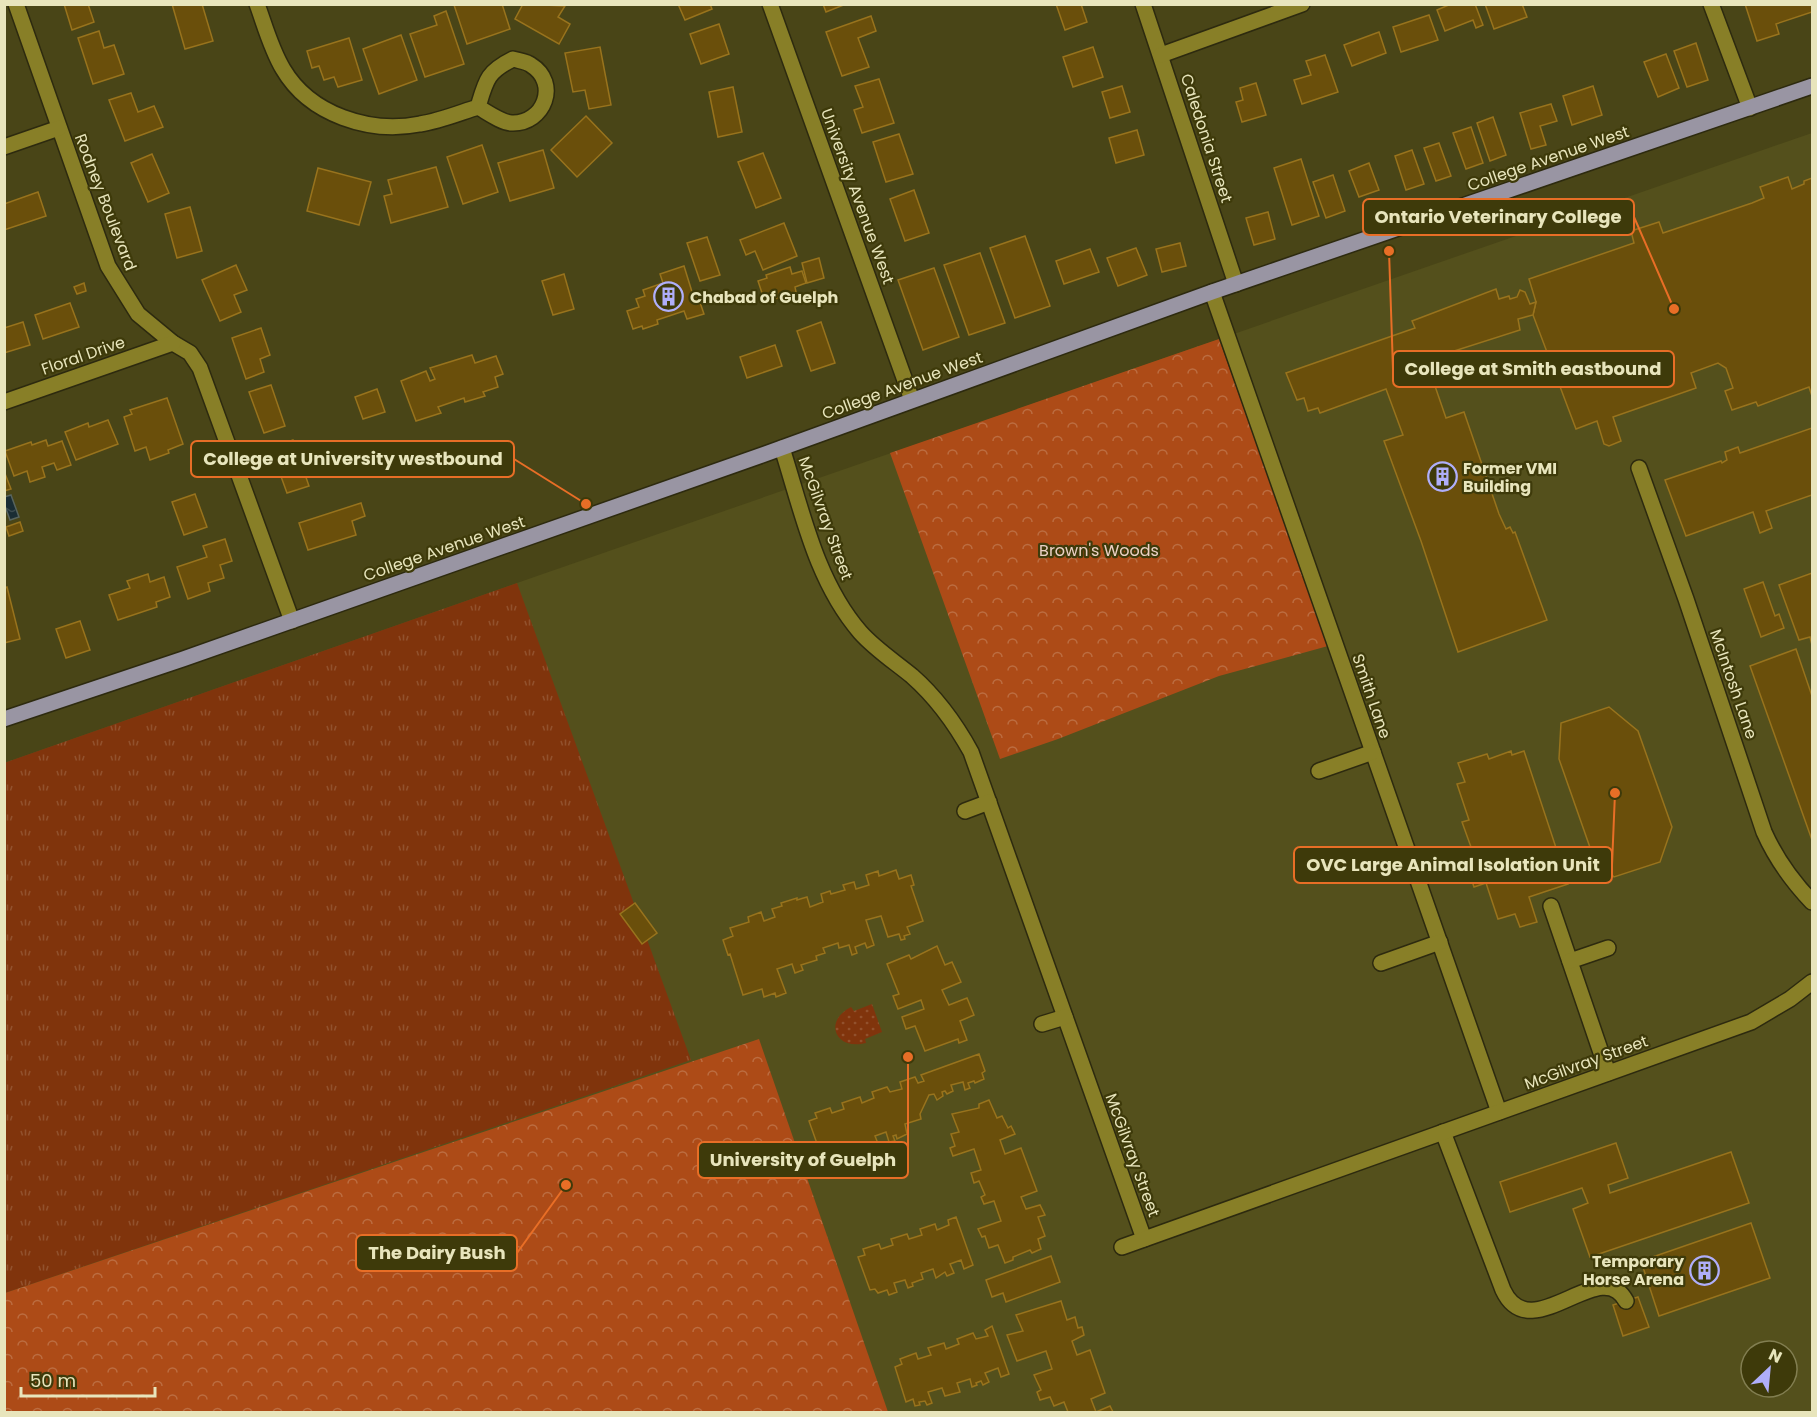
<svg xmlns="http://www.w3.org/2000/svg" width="1817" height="1417" font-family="Poppins,sans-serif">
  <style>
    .built { fill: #54501c; fill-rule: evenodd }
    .grass { fill: url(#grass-tufts) }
    .forest { fill: url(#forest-crowns) }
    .park { fill: url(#park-dots) }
    .water { fill: url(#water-ripples); stroke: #58645d; stroke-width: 1.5 }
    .building { fill: #6a4f0b; stroke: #98731d; stroke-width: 1.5 }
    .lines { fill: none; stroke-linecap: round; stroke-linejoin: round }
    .minor-casing { stroke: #2d2a0f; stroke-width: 18 }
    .major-casing { stroke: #2d2a0f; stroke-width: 18 }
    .minor { stroke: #887f27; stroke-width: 15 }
    .major { stroke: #9995a3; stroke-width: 15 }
    .labels { text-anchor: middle; stroke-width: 4.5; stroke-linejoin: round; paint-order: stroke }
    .street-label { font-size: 16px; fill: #e8e5bc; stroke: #3e3a0a }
    .poi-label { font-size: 16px; font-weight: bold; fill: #e8e5bc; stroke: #3e3a0a; text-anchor: start }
    .park-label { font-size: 16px; fill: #ecd1c5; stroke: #3e3a0a }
    .leader { fill: none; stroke: #e86e26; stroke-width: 2 }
    .callout-dot { fill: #e86e26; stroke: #3e3a0a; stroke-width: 2 }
    .callout { fill: #3e3a0a; stroke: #e86e26; stroke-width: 2 }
    .callout-label { font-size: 18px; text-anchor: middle; font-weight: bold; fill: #e8e5bc }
  </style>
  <defs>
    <pattern id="grass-tufts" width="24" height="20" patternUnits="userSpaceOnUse" patternTransform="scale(1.5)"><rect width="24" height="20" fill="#80340c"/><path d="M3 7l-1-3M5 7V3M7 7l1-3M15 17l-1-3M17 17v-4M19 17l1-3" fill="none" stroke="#92512d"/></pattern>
    <pattern id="forest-crowns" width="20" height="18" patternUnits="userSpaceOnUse" patternTransform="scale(1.5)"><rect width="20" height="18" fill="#ad4b17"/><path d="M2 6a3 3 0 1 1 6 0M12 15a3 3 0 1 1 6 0" fill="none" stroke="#bc6d41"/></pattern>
    <pattern id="park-dots" width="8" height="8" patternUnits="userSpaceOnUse" patternTransform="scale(1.5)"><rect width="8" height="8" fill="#80340c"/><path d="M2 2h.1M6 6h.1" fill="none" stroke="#92512d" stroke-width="1.8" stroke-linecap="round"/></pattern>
    <pattern id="water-ripples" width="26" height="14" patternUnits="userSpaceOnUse" patternTransform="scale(1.5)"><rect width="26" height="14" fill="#1a2d34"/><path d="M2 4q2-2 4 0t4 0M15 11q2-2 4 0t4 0" fill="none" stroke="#3b4b4f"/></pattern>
  </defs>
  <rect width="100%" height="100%" fill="#494517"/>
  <path class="built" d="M1812,133V1412H5L4,763L517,583ZM1751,1351H1787V1387H1751Z"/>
  <polygon class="grass" points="517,583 691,1060 5,1293 4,763"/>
  <g class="forest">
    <polygon points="1219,339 1328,646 1219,676 1058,739 1000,759 890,453"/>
    <polygon points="759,1039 888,1412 5,1412 5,1293"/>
  </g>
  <path class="park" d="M872,1004L882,1032L865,1039L866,1043C835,1051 823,1021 851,1007L854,1011Z"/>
  <polygon class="water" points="11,495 19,517 10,520 5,506 4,497"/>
  <g class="building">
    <polygon points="64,4 88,4 94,22 72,30"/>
    <polygon points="172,4 202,4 213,41 185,49"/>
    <polygon points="456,4 502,4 510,29 467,44 454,5"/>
    <polygon points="523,4 565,6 558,17 570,24 559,44 515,19"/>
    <polygon points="678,4 710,4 712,9 685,20"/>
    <polygon points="823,4 846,4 826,12"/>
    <polygon points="1056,4 1081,4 1087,22 1065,30"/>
    <polygon points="1451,4 1475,4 1483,25 1476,28 1473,20 1445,31 1437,10"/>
    <polygon points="1485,4 1522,4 1527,17 1494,29"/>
    <polygon points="1745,4 1812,4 1812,12 1776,24 1779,34 1757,41"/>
    <polygon points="446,11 464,64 425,77 410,34 437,25 434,16"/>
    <polygon points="1429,15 1438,40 1401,52 1393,27"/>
    <polygon points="871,16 876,31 858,38 869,67 842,76 826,32"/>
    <polygon points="719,24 729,54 701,64 690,34"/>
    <polygon points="99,31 104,48 114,45 124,74 93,84 78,38"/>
    <polygon points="1379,32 1386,53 1352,66 1344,45"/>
    <polygon points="401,35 417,80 379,94 363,49"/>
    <polygon points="349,38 362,80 338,87 334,77 324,80 319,66 312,68 307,51"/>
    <polygon points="1696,43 1708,80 1687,87 1674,51"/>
    <polygon points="600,47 611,105 589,109 585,90 573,92 565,53"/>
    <polygon points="1093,47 1103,77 1073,87 1063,57"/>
    <polygon points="1666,54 1679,88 1658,97 1644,62"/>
    <polygon points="1325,55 1338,92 1302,104 1294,80 1311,75 1306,61"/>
    <polygon points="879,79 894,123 862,133 854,110 863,107 855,86"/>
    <polygon points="1256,83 1266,115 1242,122 1236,102 1243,100 1240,88"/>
    <polygon points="1122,86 1130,112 1110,118 1102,92"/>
    <polygon points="1593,86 1602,115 1572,125 1563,96"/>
    <polygon points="733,87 742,132 718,137 709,92"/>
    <polygon points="131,93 138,112 154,106 163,127 125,141 109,100"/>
    <polygon points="1551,104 1557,121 1540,126 1546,145 1531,149 1520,113"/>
    <polygon points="586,116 612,143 577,177 551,150"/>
    <polygon points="1493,117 1506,155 1490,161 1477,123"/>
    <polygon points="1471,127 1483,163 1466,169 1453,133"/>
    <polygon points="1137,130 1144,155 1116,163 1109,138"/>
    <polygon points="899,134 913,174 886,182 873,142"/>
    <polygon points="1439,143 1451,176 1436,181 1424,148"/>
    <polygon points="482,145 498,192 463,204 447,157"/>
    <polygon points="543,150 554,188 510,201 498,163"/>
    <polygon points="1412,150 1424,184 1406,190 1395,156"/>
    <polygon points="763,153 781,198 756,208 738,162"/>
    <polygon points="152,154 169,193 148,202 131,163"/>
    <polygon points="1301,159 1319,216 1292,225 1274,168"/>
    <polygon points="1369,163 1379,190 1359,197 1349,171"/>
    <polygon points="436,167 448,207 391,223 384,196 392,194 388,180"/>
    <polygon points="318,168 371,182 359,225 307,211"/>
    <polygon points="1333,175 1345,211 1326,218 1313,182"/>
    <polygon points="1788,177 1792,189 1804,184 1804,181 1812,178 1812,396 1809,387 1758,406 1756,402 1732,410 1725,391 1733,388 1726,368 1718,363 1691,373 1696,388 1613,417 1621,441 1609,446 1604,444 1597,421 1576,429 1533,315 1536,302 1529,279 1634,243 1631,231 1659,222 1663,233 1752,203 1764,198 1760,187"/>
    <polygon points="914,190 929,233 905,241 890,199"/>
    <polygon points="38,192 46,216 4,230 4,204"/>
    <polygon points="190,207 202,251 177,258 165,214"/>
    <polygon points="1268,212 1275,239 1254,245 1246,218"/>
    <polygon points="784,223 797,256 763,270 755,251 746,255 740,240"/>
    <polygon points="1025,236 1050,306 1015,318 990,248"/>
    <polygon points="707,237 720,275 700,281 687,243"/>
    <polygon points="1180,243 1186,266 1162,272 1156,249"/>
    <polygon points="1136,248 1147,275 1118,286 1107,258"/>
    <polygon points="1090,249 1099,272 1064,284 1056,261"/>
    <polygon points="980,253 1005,323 969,335 944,265"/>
    <polygon points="819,258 824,278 807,283 802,263"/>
    <polygon points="236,265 247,290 234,295 241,312 220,321 202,280"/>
    <polygon points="684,266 693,295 697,294 704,314 687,319 684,311 657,320 658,324 643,329 642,326 633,329 627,311 639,307 636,299 645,296 643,290 663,283 660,274"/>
    <polygon points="790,267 792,274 802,271 806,283 795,287 796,292 788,294 790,300 782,303 780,297 772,300 770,294 763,296 758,281 767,278 766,275"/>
    <polygon points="934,268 959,337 923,350 898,280"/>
    <polygon points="564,274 574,309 553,315 542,281"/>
    <polygon points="84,283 86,291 77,294 74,287"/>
    <polygon points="1496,289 1499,299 1509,296 1510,299 1517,297 1520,290 1525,292 1530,304 1536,302 1533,315 1518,319 1520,330 1426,360 1446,418 1464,412 1499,514 1506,529 1510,527 1513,533 1515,532 1547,620 1458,652 1421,541 1384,441 1403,435 1386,389 1320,413 1318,408 1308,411 1304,398 1297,400 1286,373 1415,328 1412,321"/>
    <polygon points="70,303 79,327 43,339 35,315"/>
    <polygon points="23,322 30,345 4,353 4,328"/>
    <polygon points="821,322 835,363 811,371 797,331"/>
    <polygon points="261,328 270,355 260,359 264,372 246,379 232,338"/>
    <polygon points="775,345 782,366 747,378 740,357"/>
    <polygon points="472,355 475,363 496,356 503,374 495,377 498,387 483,392 485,396 465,402 464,398 438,407 441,413 416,421 401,381 426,371 430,381 435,379 430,368"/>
    <polygon points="271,385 285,426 264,433 249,392"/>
    <polygon points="377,389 385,412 363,419 355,397"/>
    <polygon points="167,398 183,444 168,450 169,453 150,460 146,447 135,451 124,417 132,414 130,410"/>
    <polygon points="108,420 118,444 76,460 65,432 88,423 89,427"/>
    <polygon points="1812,428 1812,495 1766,511 1772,528 1760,533 1753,512 1686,536 1665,480 1721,461 1722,463 1727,460 1725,452 1738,447 1740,453"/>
    <polygon points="46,440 48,446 62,441 71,465 57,470 54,463 42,467 45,477 30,482 27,471 14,476 5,451 31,442 32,445"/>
    <polygon points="293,440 301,463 279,471 271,448"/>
    <polygon points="301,463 309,486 287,493 279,471"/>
    <polygon points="4,471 11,489 4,491"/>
    <polygon points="195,494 207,527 184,535 172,502"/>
    <polygon points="361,503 365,516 352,521 356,535 308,550 299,523"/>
    <polygon points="20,522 23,531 9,536 6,527"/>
    <polygon points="225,539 232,561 220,565 224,578 208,583 210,591 188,599 177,567 207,557 203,546"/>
    <polygon points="1812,573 1812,645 1810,637 1799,640 1779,585"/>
    <polygon points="148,574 150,582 164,577 170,597 156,602 157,607 118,620 109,595 130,588 127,581"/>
    <polygon points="1763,582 1775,616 1779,614 1784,628 1761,637 1744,589"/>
    <polygon points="7,587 20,639 4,643 4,588"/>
    <polygon points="80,621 90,650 66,658 56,629"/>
    <polygon points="1796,649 1812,696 1812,840 1750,666"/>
    <polygon points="1609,707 1638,731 1672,827 1660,862 1614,877 1593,856 1559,759 1561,723"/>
    <polygon points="1511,751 1512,755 1524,751 1568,884 1529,897 1537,922 1520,927 1515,914 1498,919 1486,883 1474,887 1464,857 1470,855 1468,848 1471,847 1462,822 1469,820 1457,784 1465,782 1458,763 1487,754 1489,759"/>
    <polygon points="896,870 899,879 911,875 914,885 911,886 923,921 907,927 910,934 904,936 905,939 901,940 899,934 888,937 881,916 866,920 874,945 867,948 865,943 855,947 857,953 852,955 849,945 839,948 838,943 823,948 825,953 816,956 817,960 801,965 803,970 795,973 792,964 777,969 786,993 776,997 775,993 764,997 762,989 743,995 730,954 728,955 723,940 733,936 730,928 749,922 748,917 761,912 764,921 775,917 772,909 782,906 781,903 797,898 797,900 807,897 810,907 823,902 821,894 830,891 831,894 845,890 843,885 854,882 856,889 869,885 866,875 878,871 879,876"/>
    <polygon points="635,903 657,933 642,944 620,914"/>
    <polygon points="937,946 945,965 952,962 961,982 942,990 949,1005 967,998 974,1015 960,1021 967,1040 959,1043 958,1039 925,1051 915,1026 906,1029 902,1017 924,1009 921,1000 898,1009 893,996 899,994 887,964 909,955 911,959"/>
    <polygon points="979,1054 985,1071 982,1073 984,1079 975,1083 974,1081 968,1083 970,1088 965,1090 963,1082 951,1085 953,1091 947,1094 945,1091 942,1092 943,1096 937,1100 934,1094 929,1095 920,1114 921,1119 905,1124 907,1134 897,1139 896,1135 893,1136 895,1141 889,1142 886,1132 875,1136 879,1146 860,1152 857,1143 849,1146 853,1156 842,1160 839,1154 831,1163 828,1154 821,1155 809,1121 817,1118 815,1113 830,1108 832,1113 844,1109 842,1103 860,1097 862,1103 874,1098 872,1092 887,1087 890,1092 902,1089 900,1082 915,1077 918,1083 924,1081 921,1075"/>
    <polygon points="989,1100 997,1118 1002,1116 1008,1128 1011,1126 1015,1134 1000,1140 1005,1154 1021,1148 1037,1191 1021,1197 1026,1209 1040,1205 1045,1215 1038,1217 1045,1236 1038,1239 1041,1249 1032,1253 1030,1250 1013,1257 1013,1260 1005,1263 998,1245 989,1248 985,1236 982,1237 978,1229 1001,1221 994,1201 984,1204 981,1197 985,1195 979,1181 974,1183 971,1173 981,1170 974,1149 953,1156 950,1148 955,1146 951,1134 959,1132 952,1114 979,1108 979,1104"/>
    <polygon points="1616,1143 1628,1178 1608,1185 1610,1193 1731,1152 1749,1203 1590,1257 1573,1209 1588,1203 1582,1188 1510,1212 1500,1182"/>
    <polygon points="956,1217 973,1265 964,1269 961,1260 950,1264 954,1273 947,1276 945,1272 936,1278 933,1269 921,1273 923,1279 912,1283 913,1286 908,1288 905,1280 894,1283 897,1292 889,1295 887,1290 878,1293 875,1289 870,1290 858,1257 865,1255 863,1249 879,1244 881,1249 893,1245 891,1239 907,1234 909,1239 922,1235 920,1229 935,1224 937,1230 949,1225 948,1220"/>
    <polygon points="1751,1223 1770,1278 1659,1316 1641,1261"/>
    <polygon points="1051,1256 1060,1282 1006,1302 1003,1293 992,1297 986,1280"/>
    <polygon points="1638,1297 1649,1327 1623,1336 1613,1305"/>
    <polygon points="1061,1301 1067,1320 1075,1317 1078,1328 1082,1327 1084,1335 1072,1341 1077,1355 1090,1350 1105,1393 1091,1399 1096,1412 1110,1406 1113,1412 1068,1412 1064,1402 1054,1406 1050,1397 1040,1400 1037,1392 1041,1390 1034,1375 1052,1369 1046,1351 1017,1361 1007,1335 1023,1331 1016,1315"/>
    <polygon points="992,1326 1009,1374 1001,1377 998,1368 985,1373 989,1382 983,1385 981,1381 976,1383 977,1385 972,1387 970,1379 957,1383 960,1392 945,1396 942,1388 928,1392 932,1403 927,1405 925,1401 919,1402 920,1405 915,1406 913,1399 906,1402 895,1367 902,1364 900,1359 916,1353 918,1359 931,1355 928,1348 944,1343 946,1349 959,1344 957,1339 973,1333 976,1339 988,1336 985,1330"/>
  </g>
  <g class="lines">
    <defs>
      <g id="minor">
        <polyline points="16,4 108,266 138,314 173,343 190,353 200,368 292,621"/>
        <path d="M257,4C265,26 271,49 283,69C310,115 370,134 420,124C440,121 459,113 478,107C487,112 502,123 512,123C544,124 560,83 531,65C526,61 519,61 513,59C487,72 486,80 478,107"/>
        <polyline points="770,4 912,400"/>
        <polyline points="1143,4 1236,284"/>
        <polyline points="1711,4 1750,108"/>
        <polyline points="1161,55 1302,4"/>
        <polyline points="4,147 59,128"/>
        <polyline points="1212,292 1499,1112"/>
        <polyline points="4,402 173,343"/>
        <path d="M782,448C802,511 816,581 860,632C875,649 895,662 912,676C937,698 955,723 971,752L1144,1239"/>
        <path d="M1639,468L1686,599L1764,832C1776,859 1792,881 1812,902"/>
        <polyline points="1319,771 1373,752"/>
        <polyline points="965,811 989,802"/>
        <polyline points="1551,906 1608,1073"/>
        <polyline points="1570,961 1608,948"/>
        <polyline points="1381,963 1440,942"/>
        <polyline points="1042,1024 1065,1017"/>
        <path d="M1443,1132L1503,1290C1531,1350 1601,1253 1626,1301"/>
        <polyline points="1122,1247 1751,1022 1790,999 1812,982"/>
      </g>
      <polyline id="major" points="4,719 183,659 765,454 1212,292 1812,86"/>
    </defs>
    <use href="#minor" class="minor-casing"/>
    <use href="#major" class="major-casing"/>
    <use href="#minor" class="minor"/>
    <use href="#major" class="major"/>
  </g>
  <defs>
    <symbol id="building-ring" viewBox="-11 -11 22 22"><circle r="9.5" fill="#3e3a0a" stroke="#afaefa" stroke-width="1.5"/><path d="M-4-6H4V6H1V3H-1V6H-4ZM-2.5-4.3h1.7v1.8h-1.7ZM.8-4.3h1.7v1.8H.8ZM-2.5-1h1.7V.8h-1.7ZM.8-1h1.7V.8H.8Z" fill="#afaefa"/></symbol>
  </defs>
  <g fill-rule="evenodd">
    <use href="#building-ring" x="652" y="280" width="33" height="33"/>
    <use href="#building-ring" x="1426" y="460" width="33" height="33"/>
    <use href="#building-ring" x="1688" y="1254" width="33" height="33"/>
  </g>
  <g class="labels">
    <g class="street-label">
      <text transform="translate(1207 138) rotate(72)" y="6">Caledonia Street</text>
      <text transform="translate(1548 158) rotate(-19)" y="6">College Avenue West</text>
      <text transform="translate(858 196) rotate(70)" y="6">University Avenue West</text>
      <text transform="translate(106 202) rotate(69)" y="6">Rodney Boulevard</text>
      <text transform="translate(83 355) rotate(-19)" y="6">Floral Drive</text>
      <text transform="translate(902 385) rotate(-20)" y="6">College Avenue West</text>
      <text transform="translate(826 518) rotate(70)" y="6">McGilvray Street</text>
      <text transform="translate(444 548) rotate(-19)" y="6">College Avenue West</text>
      <text transform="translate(1734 684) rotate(71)" y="6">McIntosh Lane</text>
      <text transform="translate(1372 696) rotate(71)" y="6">Smith Lane</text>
      <text transform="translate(1586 1062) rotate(-20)" y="6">McGilvray Street</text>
      <text transform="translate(1133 1155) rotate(70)" y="6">McGilvray Street</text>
    </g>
    <g class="poi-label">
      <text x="690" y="303">Chabad of Guelph</text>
      <text x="1463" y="474">Former VMI<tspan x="1463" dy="18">Building</tspan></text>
      <text x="1684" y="1267" text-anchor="end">Temporary<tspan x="1684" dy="18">Horse Arena</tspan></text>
    </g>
    <g class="park-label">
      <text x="1099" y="556">Brown's Woods</text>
    </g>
  </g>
  <path class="leader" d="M1674 309L1634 217M1389 251L1393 369M586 504L514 459M1615 793L1612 865M908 1057L908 1160M566 1185L517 1253"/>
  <g class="callout-dot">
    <circle cx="1674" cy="309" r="6"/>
    <circle cx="1389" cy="251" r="6"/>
    <circle cx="586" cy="504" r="6"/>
    <circle cx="1615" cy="793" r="6"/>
    <circle cx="908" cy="1057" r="6"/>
    <circle cx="566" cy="1185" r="6"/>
  </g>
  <g class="callout">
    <rect x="1363" y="199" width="271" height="36" rx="6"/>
    <rect x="1393" y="351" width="281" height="36" rx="6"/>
    <rect x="191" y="441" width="323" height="36" rx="6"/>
    <rect x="1294" y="847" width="318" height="36" rx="6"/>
    <rect x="698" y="1142" width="210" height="36" rx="6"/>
    <rect x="356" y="1235" width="161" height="36" rx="6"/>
  </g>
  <g class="callout-label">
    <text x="1498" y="223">Ontario Veterinary College</text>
    <text x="1533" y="375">College at Smith eastbound</text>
    <text x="353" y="465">College at University westbound</text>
    <text x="1453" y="871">OVC Large Animal Isolation Unit</text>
    <text x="803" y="1166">University of Guelph</text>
    <text x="437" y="1259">The Dairy Bush</text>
  </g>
  <rect width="1817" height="1417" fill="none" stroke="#e8e5bc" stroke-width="12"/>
  <g transform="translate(1769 1369) rotate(26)"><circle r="28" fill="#3e3a0a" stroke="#827e51" stroke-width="1.5"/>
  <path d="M0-4.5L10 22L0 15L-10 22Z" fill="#afaefa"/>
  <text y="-9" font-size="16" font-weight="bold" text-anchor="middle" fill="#e8e5bc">N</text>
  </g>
  <path d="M21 1387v9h134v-9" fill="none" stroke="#e8e5bc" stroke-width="3"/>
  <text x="30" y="1387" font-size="18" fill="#e8e5bc" stroke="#3e3a0a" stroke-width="4.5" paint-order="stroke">50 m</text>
</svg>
